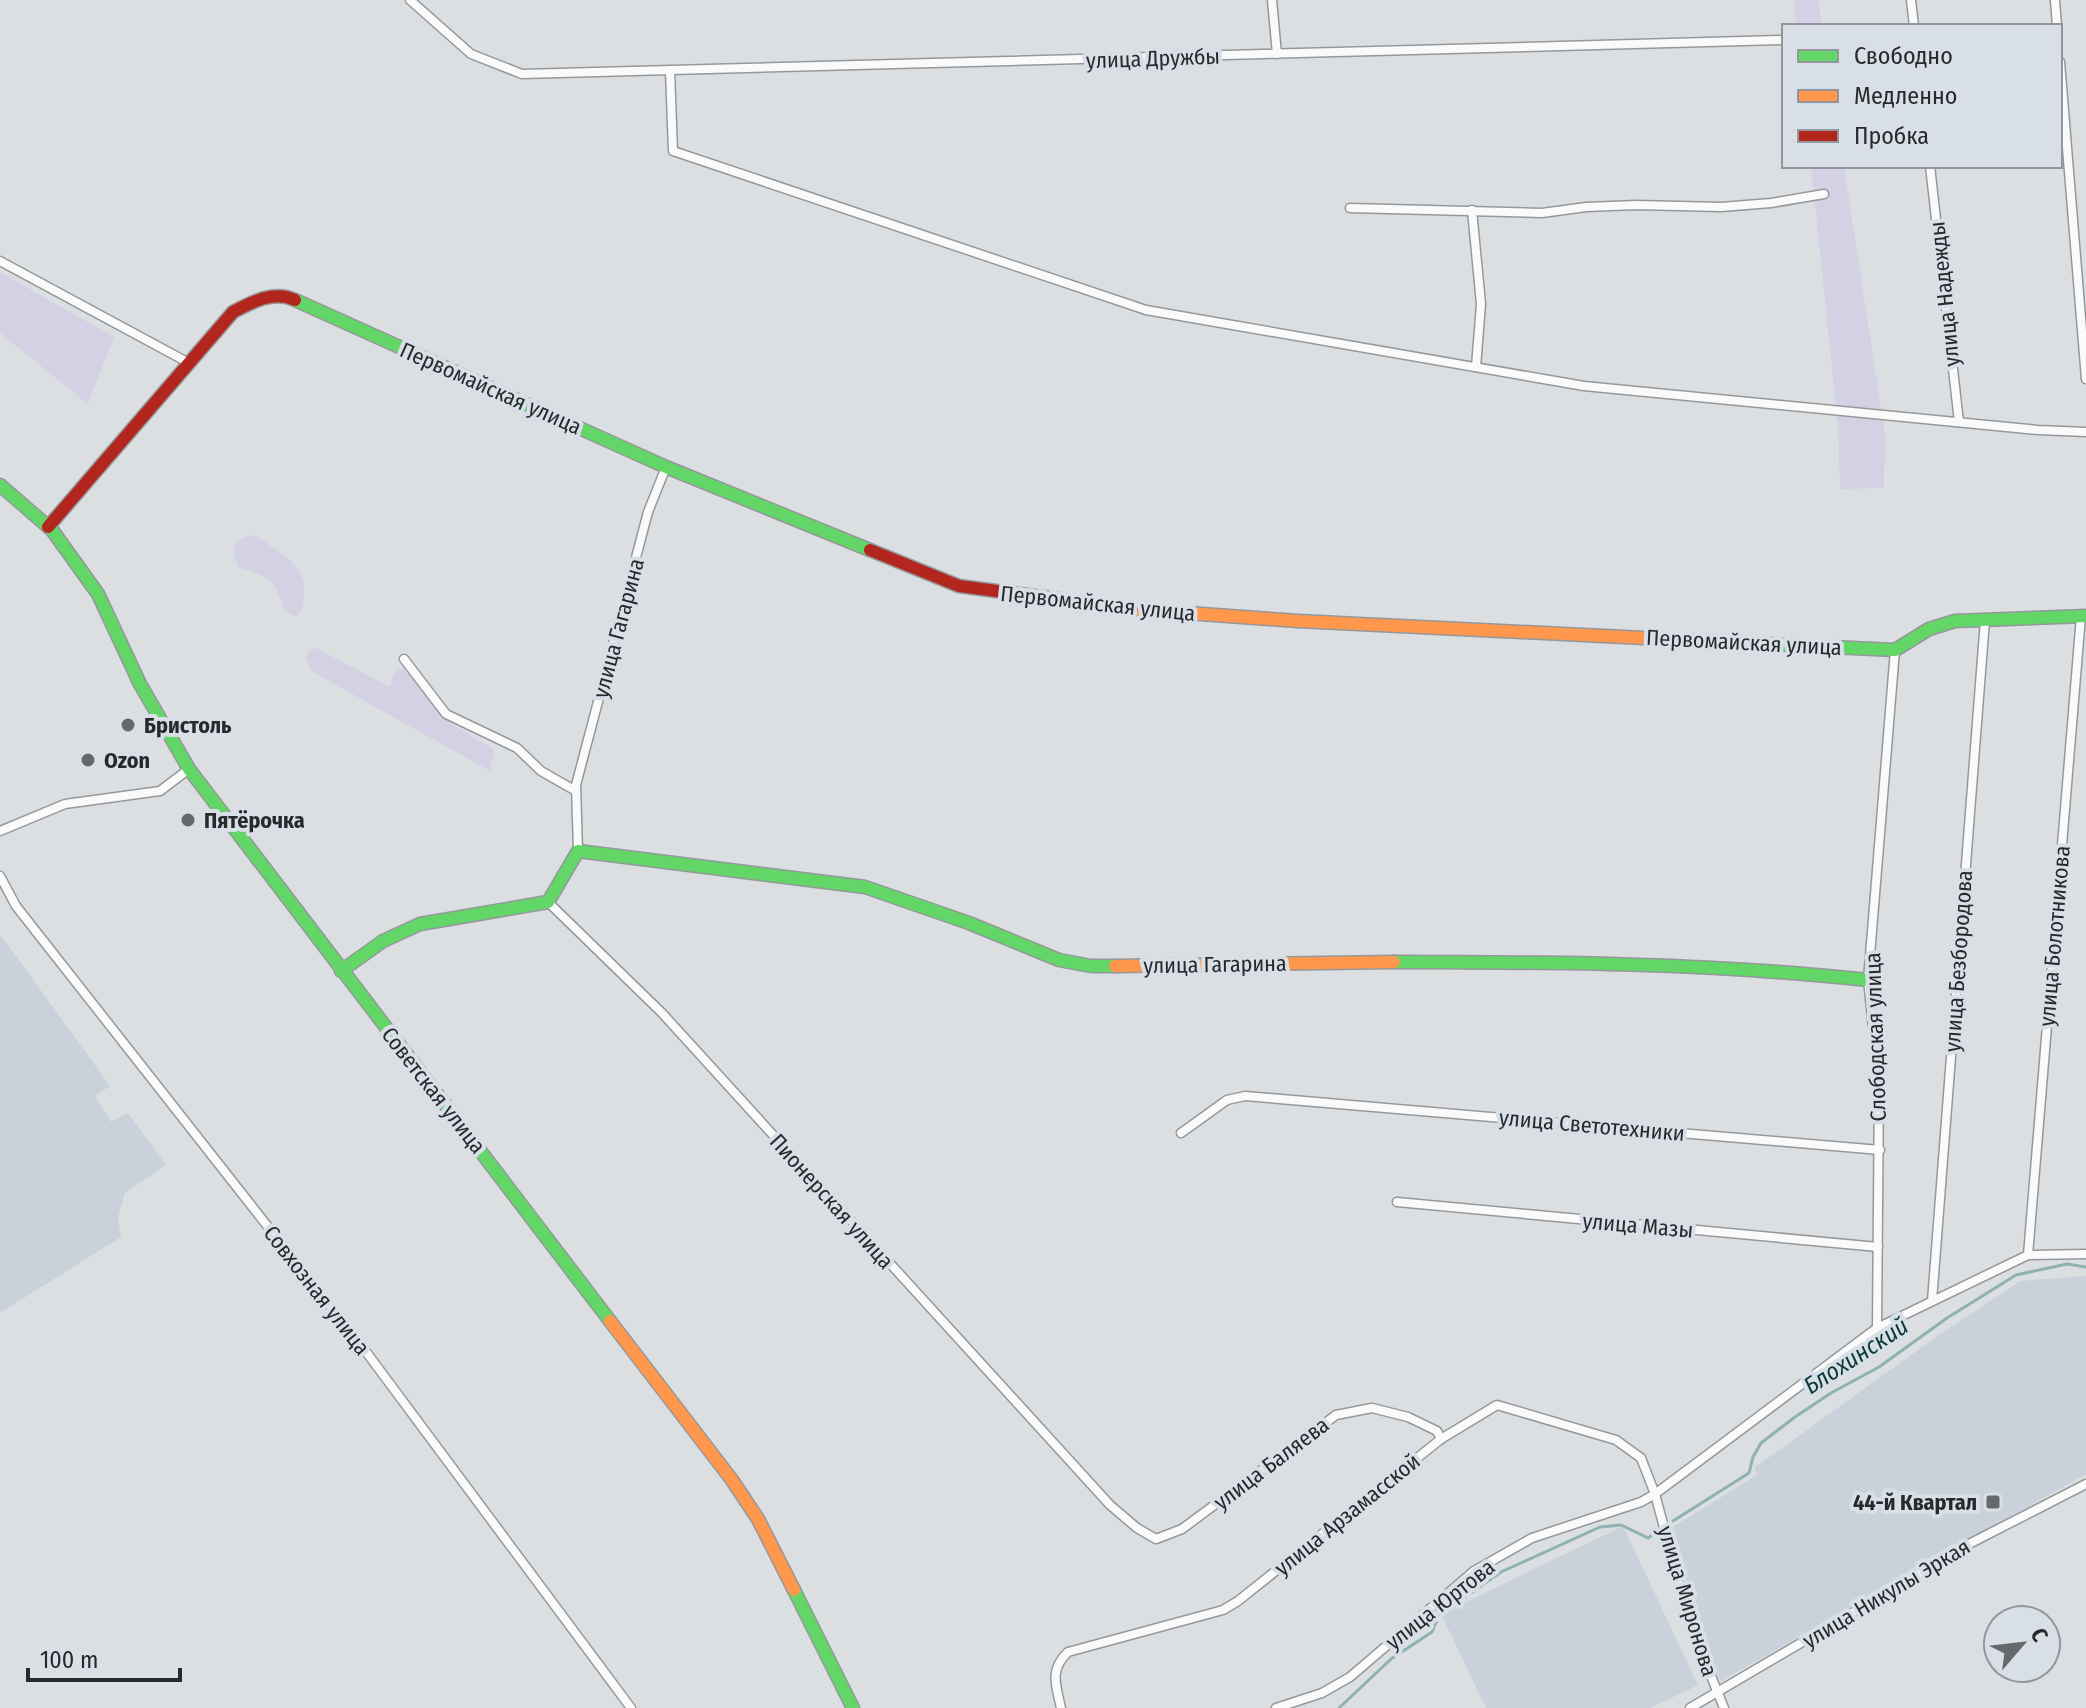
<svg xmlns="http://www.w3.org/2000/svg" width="2086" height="1708" font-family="'Fira Sans Condensed',sans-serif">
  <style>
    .built { fill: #c9d2da }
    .green { fill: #d4d1e4 }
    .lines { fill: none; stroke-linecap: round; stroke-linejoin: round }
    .stream { stroke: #90b1b1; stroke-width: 3 }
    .street-casing { stroke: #95989a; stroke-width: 11 }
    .fast-casing { stroke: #95989a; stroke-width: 15 }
    .slow-casing { stroke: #95989a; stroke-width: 15 }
    .jam-casing { stroke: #95989a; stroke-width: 15 }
    .street { stroke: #fafafb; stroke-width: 8 }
    .fast { stroke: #63d668; stroke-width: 12 }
    .slow { stroke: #ff974d; stroke-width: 12 }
    .jam { stroke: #b3261e; stroke-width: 12 }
    .poi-dot { fill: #66696c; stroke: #d8dfe6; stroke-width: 3 }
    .labels { text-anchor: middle; stroke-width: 8; stroke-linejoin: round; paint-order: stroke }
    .street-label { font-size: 22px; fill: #272a2d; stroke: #d8dfe6 }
    .poi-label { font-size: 22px; font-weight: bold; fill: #272a2d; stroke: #d8dfe6; text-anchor: start }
    .water-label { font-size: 24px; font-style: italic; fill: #0c3938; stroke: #d8dfe6 }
  </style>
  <rect width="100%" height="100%" fill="#dcdfe2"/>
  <g class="built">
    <polygon points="0,934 110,1086 95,1096 111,1122 128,1113 166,1165 125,1193 118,1218 121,1237 0,1313"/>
    <polygon points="2086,1276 2086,1474 1721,1681 1703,1643 1671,1528 1757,1475 1754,1468 1936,1337 2020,1281"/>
    <polygon points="1623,1526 1698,1685 1651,1708 1486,1708 1441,1614"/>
  </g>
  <g class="green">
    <polygon points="1794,0 1818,0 1822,26 1797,26"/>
    <polygon points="1811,166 1844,166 1885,435 1884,488 1840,489 1838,426"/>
    <polygon points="0,272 114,337 88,404 0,333"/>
    <path d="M255,535C288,558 318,572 298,617L284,611C276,579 268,576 238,567L233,548L242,538Z"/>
    <polygon points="314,647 390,687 395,672 403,668 446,721 494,749 490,771 311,671 306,656"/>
  </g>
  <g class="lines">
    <g class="stream">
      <polyline points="1673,1521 1749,1473 1753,1457 1761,1443 1795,1417 1831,1393 1879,1367 1947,1318 2016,1275 2067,1264 2086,1267"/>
      <polyline points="1339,1708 1391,1659 1432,1632 1439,1615 1501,1572 1600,1527 1621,1525 1648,1538 1658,1531"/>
    </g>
    <defs>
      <g id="street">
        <polyline points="410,0 471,54 522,74 1784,40"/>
        <polyline points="1272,0 1277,54"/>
        <polyline points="1911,0 1914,26"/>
        <polyline points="2055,0 2057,26"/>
        <polyline points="2060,62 2086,379"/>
        <polyline points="670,71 673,151 1146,310 1584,386 2038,430 2086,432"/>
        <polyline points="1930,166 1959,422"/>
        <polyline points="1350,208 1542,213 1586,207 1636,205 1721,207 1771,203 1824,194"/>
        <polyline points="1472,210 1481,304 1476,367"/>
        <polyline points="0,261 189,363"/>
        <polyline points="404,659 446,714 517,748 541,771 576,791"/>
        <polyline points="0,831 65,804 160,791 189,769"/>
        <polyline points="578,851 576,785 648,512 666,467"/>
        <polyline points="0,876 16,906 364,1349 631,1708"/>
        <polyline points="548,902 662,1013 1110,1505 1137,1528 1156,1539 1182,1529 1336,1415 1372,1408 1408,1417 1437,1431 1441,1439"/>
        <polyline points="1181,1133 1227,1100 1245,1096 1880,1150"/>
        <polyline points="1397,1202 1878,1247"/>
        <polyline points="2028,1255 2081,616"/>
        <polyline points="1932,1301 1985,620"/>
        <polyline points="1877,1328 1879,1084 1868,980 1895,650"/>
        <path d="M1061,1708C1056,1685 1049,1670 1068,1652L1223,1610L1238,1601L1441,1439L1497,1405L1616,1440L1641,1458L1655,1494L1690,1624L1724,1708"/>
        <polyline points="1276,1708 1322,1693 1350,1677 1474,1571 1532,1538 1641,1502 1655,1494 1877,1328 2028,1255 2086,1254"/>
        <polyline points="1690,1708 1971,1543 2086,1484"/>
      </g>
      <g id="fast">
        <polyline points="295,300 666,467 870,550"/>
        <polyline points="0,485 52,530 98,594 140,684 189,769 610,1321"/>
        <polyline points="1664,639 1895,650 1929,629 1955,621 2086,616"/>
        <path d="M1394,962C1552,962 1710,963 1868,980"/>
        <polyline points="341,971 383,941 420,924 548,902 578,851 865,887 969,923 1059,960 1091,966 1115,966"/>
        <polyline points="794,1590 853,1708"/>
      </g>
      <g id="slow">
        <polyline points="1132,609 1298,621 1664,639"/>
        <polyline points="1115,966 1394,962"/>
        <polyline points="610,1321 732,1480 758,1519 794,1590"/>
      </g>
      <g id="jam">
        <path d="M48,527L233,312C252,302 274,290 295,300"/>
        <polyline points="870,550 959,586 1132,609"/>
      </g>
    </defs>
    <use href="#street" class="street-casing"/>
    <use href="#fast" class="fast-casing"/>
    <use href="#slow" class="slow-casing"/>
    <use href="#jam" class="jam-casing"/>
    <use href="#street" class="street"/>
    <use href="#fast" class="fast"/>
    <use href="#slow" class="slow"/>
    <use href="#jam" class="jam"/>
  </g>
  <g class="poi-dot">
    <circle cx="128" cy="725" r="8"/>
    <circle cx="88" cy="760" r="8"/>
    <circle cx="188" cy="820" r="8"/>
    <rect x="1985" y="1494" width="16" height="16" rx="4"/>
  </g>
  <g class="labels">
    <g class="street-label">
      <text transform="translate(1153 58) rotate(-2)" y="8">улица Дружбы</text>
      <text transform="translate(1944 294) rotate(-96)" y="8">улица Надежды</text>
      <text transform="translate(491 388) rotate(24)" y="8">Первомайская улица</text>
      <text transform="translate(1098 603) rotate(6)" y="8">Первомайская улица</text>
      <text transform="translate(618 628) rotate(-75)" y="8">улица Гагарина</text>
      <text transform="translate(1744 642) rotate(3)" y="8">Первомайская улица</text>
      <text transform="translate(2054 936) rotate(-85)" y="8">улица Болотникова</text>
      <text transform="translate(1958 961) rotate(-86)" y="8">улица Безбородова</text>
      <text transform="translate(1215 964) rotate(-1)" y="8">улица Гагарина</text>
      <text transform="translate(1875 1037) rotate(-92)" y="8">Слободская улица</text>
      <text transform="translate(434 1090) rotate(52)" y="8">Советская улица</text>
      <text transform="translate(1592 1125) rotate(5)" y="8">улица Светотехники</text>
      <text transform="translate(832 1201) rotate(48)" y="8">Пионерская улица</text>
      <text transform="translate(1638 1225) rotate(5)" y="8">улица Мазы</text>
      <text transform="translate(317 1290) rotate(52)" y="8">Совхозная улица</text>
      <text transform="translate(1271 1463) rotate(-37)" y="8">улица Баляева</text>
      <text transform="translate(1347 1514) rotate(-39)" y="8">улица Арзамасской</text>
      <text transform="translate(1886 1593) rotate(-31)" y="8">улица Никулы Эркая</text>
      <text transform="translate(1688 1601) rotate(73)" y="8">улица Миронова</text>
      <text transform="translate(1440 1604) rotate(-38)" y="8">улица Юртова</text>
    </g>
    <g class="poi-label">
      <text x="144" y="733">Бристоль</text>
      <text x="104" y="768">Ozon</text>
      <text x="204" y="828">Пятёрочка</text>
      <text x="1977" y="1510" text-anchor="end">44-й Квартал</text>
    </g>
    <g class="water-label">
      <text transform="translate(1856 1356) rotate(-33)" y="8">Блохинский</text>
    </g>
  </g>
  <rect x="1782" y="24" width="280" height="144" fill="#d8dfe6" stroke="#91979c" stroke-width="2"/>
  <rect x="1798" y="50" width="40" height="12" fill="#63d668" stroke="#91979c" stroke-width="2"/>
  <text x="1854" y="64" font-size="24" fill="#272a2d">Свободно</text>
  <rect x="1798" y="90" width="40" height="12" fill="#ff974d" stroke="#91979c" stroke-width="2"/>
  <text x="1854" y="104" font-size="24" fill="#272a2d">Медленно</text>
  <rect x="1798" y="130" width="40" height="12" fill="#b3261e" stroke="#91979c" stroke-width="2"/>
  <text x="1854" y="144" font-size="24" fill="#272a2d">Пробка</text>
  <g transform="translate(2022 1644) rotate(62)"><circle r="38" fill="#d8dfe6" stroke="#91979c" stroke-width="2"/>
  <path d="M0-6L14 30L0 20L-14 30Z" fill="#66696c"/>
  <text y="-12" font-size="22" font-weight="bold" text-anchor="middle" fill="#272a2d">С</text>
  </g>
  <path d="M28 1668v12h152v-12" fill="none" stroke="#272a2d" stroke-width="4"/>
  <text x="40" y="1668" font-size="24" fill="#272a2d" stroke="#d8dfe6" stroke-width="6" paint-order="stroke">100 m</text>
</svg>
